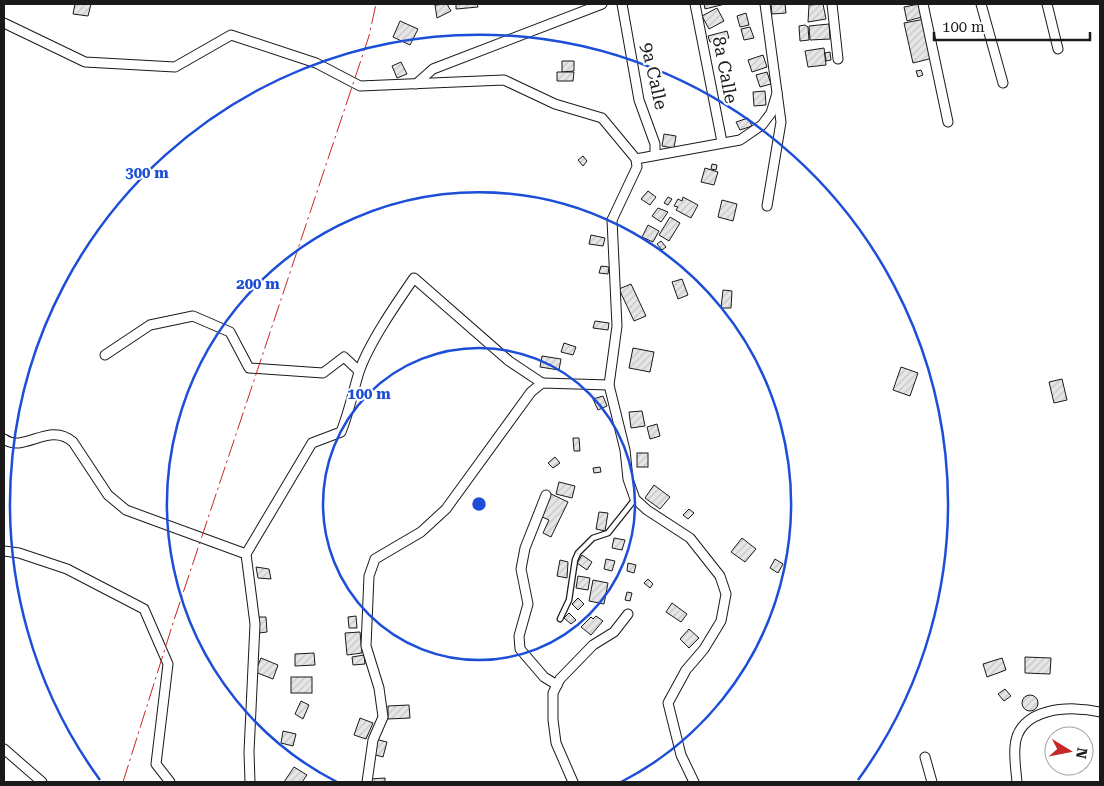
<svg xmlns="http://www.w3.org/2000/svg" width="1104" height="786" font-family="'Roboto Serif',serif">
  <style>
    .building { fill: url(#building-hatch); stroke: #1a1a1a }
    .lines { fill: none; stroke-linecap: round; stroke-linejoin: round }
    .service-casing { stroke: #1a1a1a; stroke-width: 7 }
    .minor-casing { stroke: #1a1a1a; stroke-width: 11 }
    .service { stroke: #fff; stroke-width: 4.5 }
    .minor { stroke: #fff; stroke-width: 9 }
    .power { stroke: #c62828; stroke-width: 1; stroke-dasharray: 18 4 2.5 4; stroke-linecap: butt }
    .ring { fill: none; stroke: #1d4ed8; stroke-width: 2.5 }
    .labels { text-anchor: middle; stroke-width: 4; stroke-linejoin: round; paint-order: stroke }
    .street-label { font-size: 18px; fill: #1a1a1a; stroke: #fff }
    .centre { fill: #1d4ed8; stroke: #fff; stroke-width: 2.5 }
    .ring-label { font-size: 15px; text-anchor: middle; font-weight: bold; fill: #1d4ed8; stroke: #fff; stroke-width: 4; stroke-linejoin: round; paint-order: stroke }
  </style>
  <defs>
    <pattern id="building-hatch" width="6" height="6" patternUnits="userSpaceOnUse" patternTransform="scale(1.25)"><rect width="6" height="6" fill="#e6e6e6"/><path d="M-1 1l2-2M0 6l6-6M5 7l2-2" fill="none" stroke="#c5c5c5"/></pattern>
  </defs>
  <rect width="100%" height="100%" fill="#fff"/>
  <g class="building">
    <polygon points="75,4 91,4 88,16 73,14"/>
    <polygon points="447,4 451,11 437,18 435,5"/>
    <polygon points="456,4 477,4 478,7 456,9"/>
    <polygon points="704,4 725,4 705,9"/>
    <polygon points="771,4 785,4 786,13 772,14"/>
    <polygon points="823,4 826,19 808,22 809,5"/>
    <polygon points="919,4 922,17 907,21 904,7"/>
    <polygon points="717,8 724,21 709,29 702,16"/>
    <polygon points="746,13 749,25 740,27 737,16"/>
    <polygon points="925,19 933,58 913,63 904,23"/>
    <polygon points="400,21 418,29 410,45 393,37"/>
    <polygon points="829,24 830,39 810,40 809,26"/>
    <polygon points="805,25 808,27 809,40 800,41 799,26"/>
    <polygon points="750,27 754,38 744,40 741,29"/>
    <polygon points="727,31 729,38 710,42 708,36"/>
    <polygon points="824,48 826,65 808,67 805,51"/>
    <polygon points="830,52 831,60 826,61 825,53"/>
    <polygon points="763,55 767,67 752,72 748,60"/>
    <polygon points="562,61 574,61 574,71 562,72"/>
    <polygon points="401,62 407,74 397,78 392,66"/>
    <polygon points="921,70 923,75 918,77 916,71"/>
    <polygon points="557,72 574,72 573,81 557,81"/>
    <polygon points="767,72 771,84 760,87 756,75"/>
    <polygon points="765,91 766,105 754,106 753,92"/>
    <polygon points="748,118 752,126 740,130 736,122"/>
    <polygon points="664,134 676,136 674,148 662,146"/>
    <polygon points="583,156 587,161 583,166 578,160"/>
    <polygon points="712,164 717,165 716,170 711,169"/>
    <polygon points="705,168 718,172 714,185 701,182"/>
    <polygon points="648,191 656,197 650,205 641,199"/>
    <polygon points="668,197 672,199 668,205 664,203"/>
    <polygon points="683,197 698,205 691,218 676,210 678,207 674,206 678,199 682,201"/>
    <polygon points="722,200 737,204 733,221 718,217"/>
    <polygon points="658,208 668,212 661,222 652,216"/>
    <polygon points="670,217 680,223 669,241 659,235"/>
    <polygon points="648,225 659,231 653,242 642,237"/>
    <polygon points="591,235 605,238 603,246 589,244"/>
    <polygon points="661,241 666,247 662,250 657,244"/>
    <polygon points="601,266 609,267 608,274 599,273"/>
    <polygon points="682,279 688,295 678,299 672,282"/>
    <polygon points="631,284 646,316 634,321 619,289"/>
    <polygon points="723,290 732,291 731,308 721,308"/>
    <polygon points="595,321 609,323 608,330 593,328"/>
    <polygon points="564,343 576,347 573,355 561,352"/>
    <polygon points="633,348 654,352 650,372 629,368"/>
    <polygon points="542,356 561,359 559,370 540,367"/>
    <polygon points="901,367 918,373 910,396 893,390"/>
    <polygon points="1062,379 1067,400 1054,403 1049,382"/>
    <polygon points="603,396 607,406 598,410 593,399"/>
    <polygon points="642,411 645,426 631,428 629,412"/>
    <polygon points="657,424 660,436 650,439 647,427"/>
    <polygon points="573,438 579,438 580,451 574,451"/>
    <rect x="637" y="453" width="11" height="14"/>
    <polygon points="555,457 560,463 553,468 548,463"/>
    <polygon points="600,467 601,472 594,473 593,468"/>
    <polygon points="559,482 575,486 572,498 556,494"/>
    <polygon points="654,485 670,497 660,509 645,498"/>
    <polygon points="549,493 568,502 551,537 543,533 549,520 538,515"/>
    <polygon points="689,509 694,513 688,519 683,515"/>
    <polygon points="599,512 608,513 605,531 596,529"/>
    <polygon points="614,538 625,540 622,550 612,548"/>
    <polygon points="742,538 756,549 745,562 731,552"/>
    <polygon points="582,555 592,562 587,570 577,563"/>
    <polygon points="606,559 615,561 612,571 604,569"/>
    <polygon points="775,559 783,564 778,573 770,568"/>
    <polygon points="560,560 568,562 567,578 557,576"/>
    <polygon points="628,563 636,565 634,573 627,571"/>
    <polygon points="256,567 269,569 271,579 258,578"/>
    <polygon points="578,576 590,578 588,590 576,588"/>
    <polygon points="648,579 653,584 650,588 644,583"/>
    <polygon points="593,580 608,583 604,604 589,601"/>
    <polygon points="627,592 632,593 630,601 625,600"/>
    <polygon points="578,598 584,604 578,610 572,604"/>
    <polygon points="672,603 687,614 681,622 666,612"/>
    <polygon points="569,613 576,620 571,624 564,618"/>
    <polygon points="356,616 357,628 349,628 348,617"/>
    <polygon points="596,616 603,621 591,635 581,627 591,617 593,619"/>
    <polygon points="258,617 266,617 267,632 259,633"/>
    <polygon points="689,629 699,638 689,648 680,639"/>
    <polygon points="360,632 362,653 347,655 345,633"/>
    <polygon points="314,653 315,665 295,666 295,654"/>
    <polygon points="364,655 365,664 353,665 352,657"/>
    <polygon points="1025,657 1051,658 1050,674 1025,673"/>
    <polygon points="261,658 278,665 273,679 255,672"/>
    <polygon points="1002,658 1006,670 987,677 983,664"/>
    <rect x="291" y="677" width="21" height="16"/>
    <polygon points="1005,689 1011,696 1004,701 998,694"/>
    <circle cx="1030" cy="703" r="8"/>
    <polygon points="301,701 309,705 303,719 295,714"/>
    <polygon points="409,705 410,718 388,719 388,706"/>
    <polygon points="360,718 373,723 366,739 354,735"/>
    <polygon points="283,731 296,734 293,746 281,743"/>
    <polygon points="375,739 387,742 383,757 372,754"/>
    <polygon points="294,767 307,775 302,782 284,782"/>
    <polygon points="385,778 385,782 369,782 369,779"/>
  </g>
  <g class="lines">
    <defs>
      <polyline id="service" points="560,619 569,600 575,560 578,553 593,538 608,533 635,499"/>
      <g id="minor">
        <polyline points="622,4 639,100 655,144 655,155"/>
        <polyline points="695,4 722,142"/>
        <polyline points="765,4 781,122 767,206"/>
        <polyline points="832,4 838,59"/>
        <polyline points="923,4 948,122"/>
        <polyline points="981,4 1003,83"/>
        <polyline points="1047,4 1058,49"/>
        <polyline points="4,23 85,62 175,67 231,35 316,63 360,86 504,80 555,104 602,118 636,159 637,167 612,220 617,326 609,385 625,450 628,479 635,499 647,510 690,538 720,576 726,594 721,621 704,649 686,670 668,703 681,755 694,782"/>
        <polyline points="416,84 433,69 602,4"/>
        <polyline points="636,159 740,140 762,125 771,113 777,93"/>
        <polyline points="105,355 150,325 193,316 230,332 249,368 323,373 344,357 359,371"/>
        <path d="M4,439C24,454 49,421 73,442L108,495L126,510L246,554"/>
        <polyline points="546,495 525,548 521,569 528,604 519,636 520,649 544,677 557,685"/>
        <polyline points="4,551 19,553 67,569 144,609 168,664 156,764 170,782"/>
        <polyline points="4,749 42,782"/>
        <polyline points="925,757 932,782"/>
        <path d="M250,782L249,752L255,624L246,554L312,443L341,432C349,412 353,392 359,372C369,343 396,304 414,278L509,361L542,383"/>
        <polyline points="367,782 373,740 383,717 379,688 366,646 369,576 375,559 421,532 446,509 531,392 542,383 609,385"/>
        <polyline points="573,782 556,743 553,720 553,693 560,679 593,645 614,632 628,614"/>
        <path d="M1017,782C1016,771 1014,758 1015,747C1017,707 1071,705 1100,712"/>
      </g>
    </defs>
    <use href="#service" class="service-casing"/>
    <use href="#minor" class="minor-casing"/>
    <use href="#service" class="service"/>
    <use href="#minor" class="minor"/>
    <polyline class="power" points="123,782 174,620 369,36 376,4"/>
  </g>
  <g class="ring">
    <circle cx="479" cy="504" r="156"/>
    <path d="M337 782A312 312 0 1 1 621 782"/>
    <path d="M100 780A469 469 0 1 1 858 780"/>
  </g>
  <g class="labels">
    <g class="street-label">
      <text transform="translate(725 70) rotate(79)" y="6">8a Calle</text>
      <text transform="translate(654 76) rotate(77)" y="6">9a Calle</text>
    </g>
  </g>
  <circle cx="479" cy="504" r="8" class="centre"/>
  <g class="ring-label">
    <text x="147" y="178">300 m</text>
    <text x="258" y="289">200 m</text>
    <text x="369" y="399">100 m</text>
  </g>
  <rect width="1104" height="786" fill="none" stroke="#1a1a1a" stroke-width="10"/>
  <g transform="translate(1069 751) rotate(100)"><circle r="24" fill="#ffffff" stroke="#a3a3a3"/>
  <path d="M0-4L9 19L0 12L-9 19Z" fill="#c62828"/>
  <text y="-8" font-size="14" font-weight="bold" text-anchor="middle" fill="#1a1a1a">N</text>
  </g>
  <path d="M934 32v8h156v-8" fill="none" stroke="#1a1a1a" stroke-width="2.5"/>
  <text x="942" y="32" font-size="15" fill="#1a1a1a" stroke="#ffffff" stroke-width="4" paint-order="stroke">100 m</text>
</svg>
